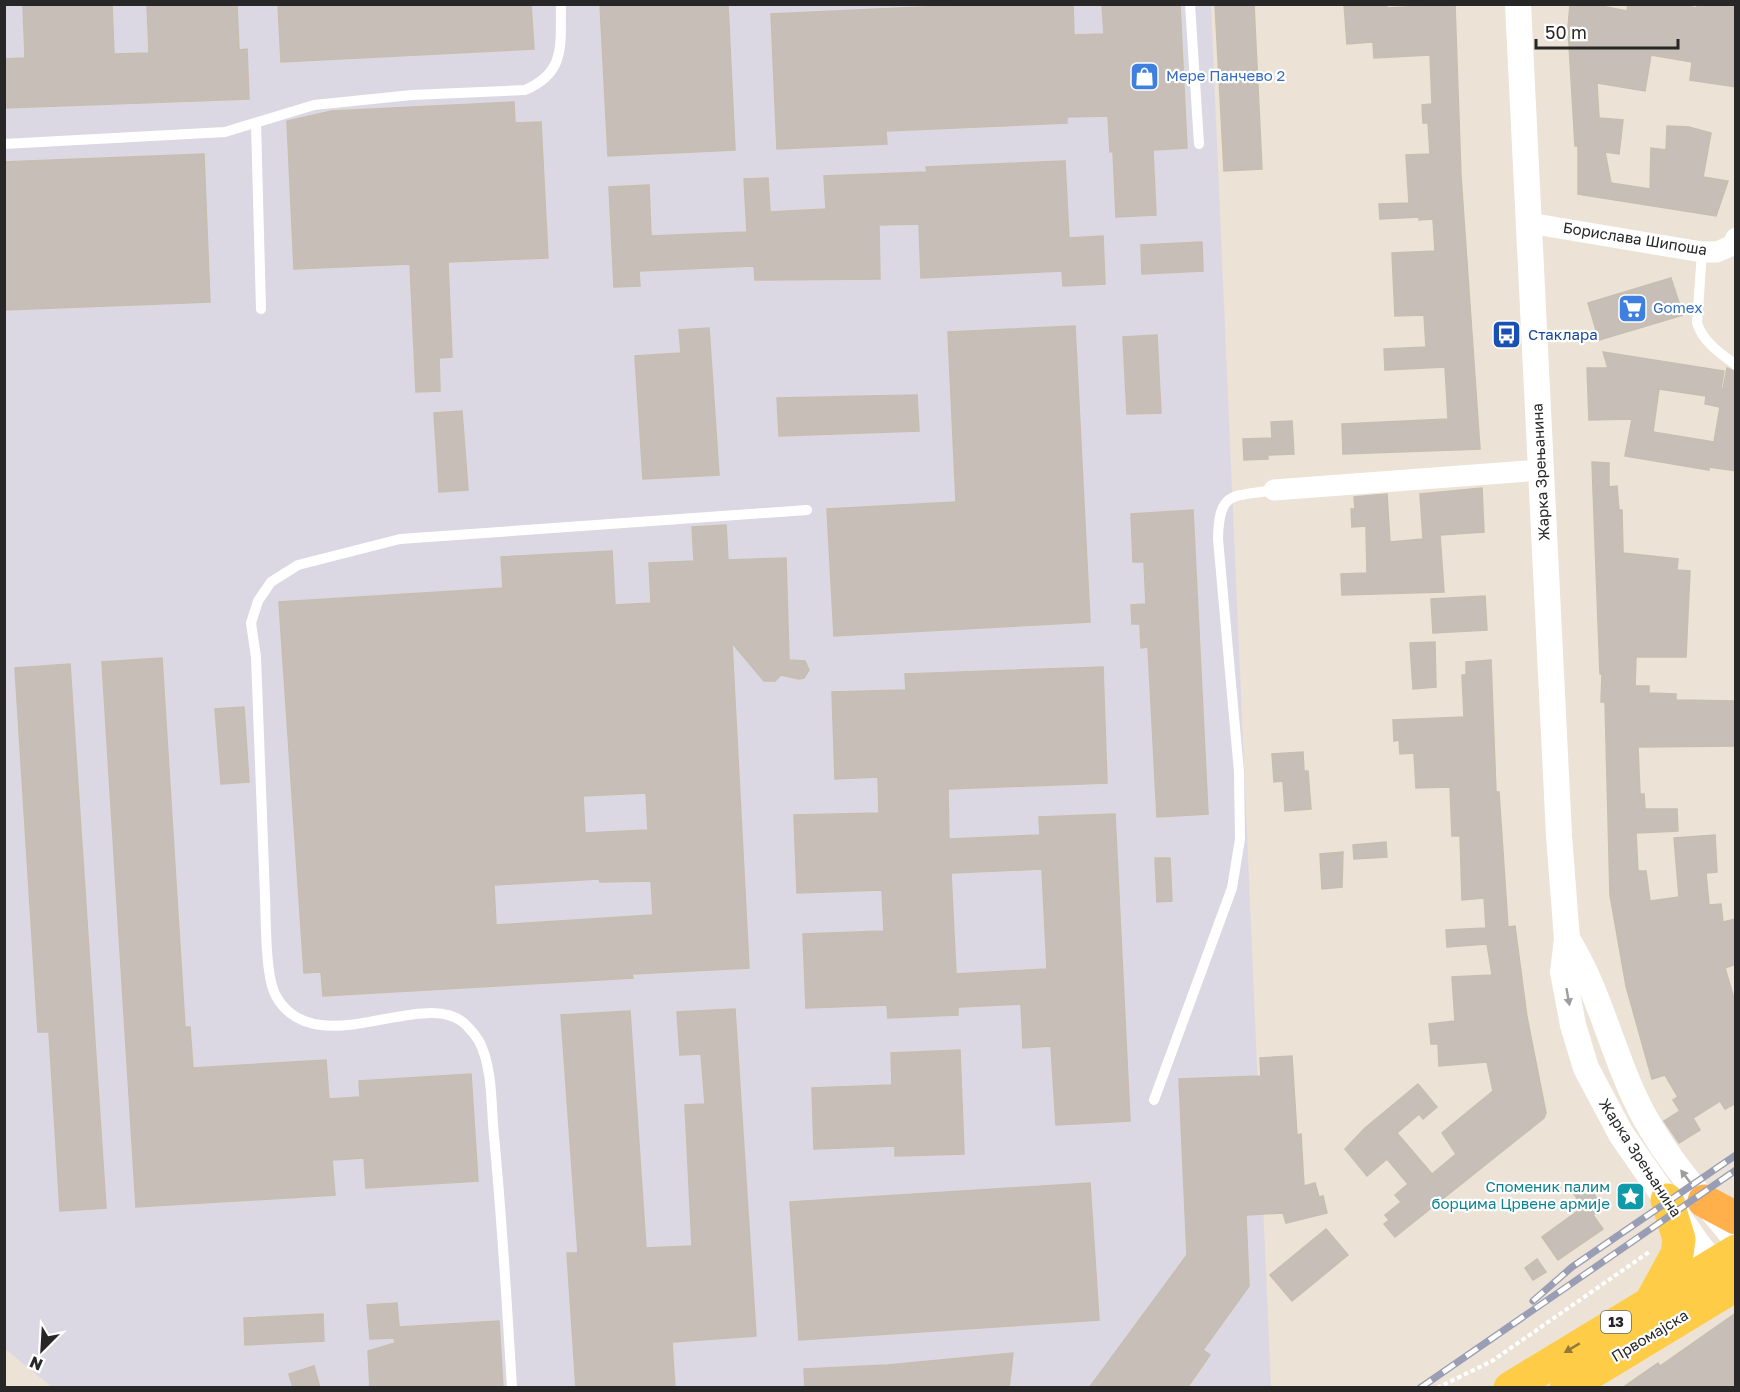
<svg xmlns="http://www.w3.org/2000/svg" width="1740" height="1392" font-family="'Golos Text',sans-serif">
  <style>
    .industrial { fill: #dbd8e3 }
    .building { fill: #c7bfb7; stroke: #c7beb0; stroke-width: 1.5; fill-rule: evenodd }
    .lines { fill: none; stroke-linecap: round; stroke-linejoin: round }
    .path { stroke: #fff; stroke-width: 4; stroke-dasharray: 4.5 3; stroke-linecap: butt }
    .service { stroke: #fff; stroke-width: 10 }
    .minor { stroke: #fff; stroke-width: 21 }
    .tertiary { stroke: #fff; stroke-width: 26 }
    .primary { stroke: #ffcc48; stroke-width: 33 }
    .trunk { stroke: #ffb04b; stroke-width: 33 }
    .rail-casing { stroke: #999eb4; stroke-width: 7 }
    .rail { stroke: #fff; stroke-width: 4.5; stroke-dasharray: 14; stroke-linecap: butt }
    .oneway { fill: #9e9e9e }
    .oneway2 { fill: #937a38 }
    .labels { text-anchor: middle; stroke-width: 4.5; stroke-linejoin: round; paint-order: stroke }
    .shield { fill: #fff; stroke: #686868; stroke-width: 1.5 }
    .shield-label { font-size: 14px; font-weight: bold; fill: #272727 }
    .shop-label { font-size: 15px; fill: #366cbe; stroke: #fff; text-anchor: start }
    .street-label { font-size: 15px; fill: #272727; stroke: #fff }
    .transit-label { font-size: 15px; fill: #164399; stroke: #fff; text-anchor: start }
    .culture-label { font-size: 15px; fill: #0d838f; stroke: #fff; text-anchor: end }
  </style>
  <rect width="100%" height="100%" fill="#ece2d6"/>
  <polygon class="industrial" points="4,5 1211,5 1271,1387 53,1388 5,1349"/>
  <g class="building">
    <polygon points="23,4 112,4 114,54 149,53 147,4 237,4 239,50 247,49 249,99 4,108 4,59 25,58"/>
    <polygon points="278,4 531,4 534,49 281,62"/>
    <polygon points="600,4 728,4 735,150 608,156"/>
    <polygon points="988,4 1073,4 1074,35 1104,34 1102,4 1180,4 1187,148 1153,150 1156,215 1116,217 1113,151 1110,152 1108,116 1067,117 1067,123 886,131 887,144 777,149 771,14"/>
    <polygon points="1215,4 1254,4 1262,169 1224,171"/>
    <polygon points="1344,4 1387,4 1387,8 1455,4 1461,176 1480,449 1343,454 1342,424 1448,419 1445,367 1385,370 1384,349 1426,347 1424,315 1395,316 1392,253 1435,251 1433,219 1419,220 1419,217 1380,219 1379,204 1409,203 1406,155 1430,154 1428,123 1423,123 1422,105 1432,104 1430,55 1374,58 1373,42 1347,44"/>
    <polygon points="1570,4 1591,4 1627,11 1628,4 1675,4 1697,8 1697,4 1736,4 1736,87 1690,80 1692,62 1651,55 1645,91 1597,83 1599,118 1623,120 1619,154 1605,152 1611,183 1650,189 1651,148 1666,150 1667,126 1689,127 1711,133 1703,177 1728,181 1716,216 1578,194 1578,146 1575,146 1568,28"/>
    <polygon points="514,102 515,123 541,122 548,258 448,262 452,357 439,358 440,391 416,392 410,264 294,269 287,121 332,111"/>
    <polygon points="204,154 210,302 4,310 4,162"/>
    <polygon points="1065,161 1069,238 1103,236 1105,284 1063,286 1062,271 921,278 919,224 879,225 880,279 755,280 754,266 639,271 640,286 614,287 609,187 649,185 651,236 747,232 744,179 768,178 770,212 826,209 824,176 927,172 926,167"/>
    <polygon points="1202,242 1203,271 1142,274 1141,245"/>
    <polygon points="1671,278 1683,315 1599,340 1588,303"/>
    <polygon points="1075,326 1090,622 834,636 827,509 956,502 948,332"/>
    <polygon points="709,328 719,475 643,479 635,356 681,353 679,330"/>
    <polygon points="1157,335 1161,413 1127,414 1123,337"/>
    <path d="M1603,352L1724,371L1721,388L1723,389L1727,368L1736,372V471L1709,467V470L1625,456L1632,419L1589,420L1587,368H1608ZM1659,389L1706,396L1705,404L1720,407L1714,442L1653,432Z"/>
    <polygon points="917,395 919,431 779,436 777,398"/>
    <polygon points="462,411 468,490 439,492 434,413"/>
    <polygon points="1292,421 1294,454 1268,455 1268,459 1244,460 1243,439 1272,438 1271,422"/>
    <polygon points="1592,462 1609,463 1609,487 1617,486 1619,510 1622,510 1623,553 1678,559 1677,570 1690,571 1686,657 1636,657 1635,686 1649,686 1649,693 1676,694 1676,700 1736,701 1736,746 1638,747 1640,794 1644,794 1645,809 1677,809 1678,831 1636,833 1638,871 1646,871 1650,901 1679,897 1674,838 1715,835 1717,872 1706,873 1709,905 1721,904 1723,922 1736,919 1736,964 1725,968 1736,1005 1736,1103 1725,1109 1720,1101 1693,1118 1700,1130 1679,1143 1664,1121 1680,1111 1673,1100 1678,1097 1665,1075 1652,1079 1626,986 1610,895 1605,702 1601,702 1602,674 1600,674"/>
    <polygon points="1482,488 1484,532 1440,535 1444,592 1342,595 1341,574 1367,573 1366,526 1352,527 1351,509 1355,509 1354,497 1387,494 1390,542 1423,539 1420,494"/>
    <polygon points="1193,510 1208,814 1157,817 1148,647 1141,648 1140,624 1132,624 1131,605 1146,604 1144,562 1133,562 1131,514"/>
    <path d="M726,525L728,560L786,558L789,660L805,661L809,670L804,678L799,679L781,675L775,681H764L732,643L749,968L632,974L633,978L323,996L321,972L304,973L279,602L503,588L501,557L612,551L615,605L651,603L649,563L694,561L692,527ZM646,793L648,830L585,833L583,796ZM599,879L600,882L651,881L653,915L496,925L494,885Z"/>
    <polygon points="1485,596 1487,630 1433,633 1431,599"/>
    <polygon points="1435,642 1436,687 1413,689 1410,643"/>
    <polygon points="162,658 185,1027 190,1027 193,1068 326,1060 329,1099 360,1097 359,1081 471,1074 478,1181 366,1188 364,1158 332,1160 335,1195 136,1207 102,662"/>
    <polygon points="1491,660 1496,792 1499,792 1508,927 1515,926 1527,1017 1546,1113 1544,1118 1395,1237 1384,1224 1389,1220 1385,1215 1401,1202 1395,1195 1408,1184 1387,1159 1367,1176 1345,1149 1365,1128 1418,1084 1437,1107 1423,1119 1419,1114 1397,1133 1432,1174 1456,1154 1442,1133 1493,1091 1487,1062 1439,1066 1438,1044 1431,1044 1429,1024 1455,1021 1452,977 1492,975 1487,944 1447,947 1446,930 1486,928 1484,898 1462,900 1460,836 1452,836 1450,787 1416,788 1414,753 1400,754 1399,740 1394,741 1393,720 1464,717 1462,675 1466,675 1466,662"/>
    <polygon points="70,664 106,1208 60,1211 49,1032 38,1032 15,668"/>
    <path d="M1103,667L1107,783L948,789L949,839L1040,835L1039,817L1115,814L1130,1121L1056,1125L1051,1046L1023,1048L1021,1004L958,1007V1015L888,1018L887,1005L806,1008L803,934L884,931L882,890L797,893L794,815L879,813L878,777L835,779L832,692L906,690L905,674ZM1042,869L1047,969L956,974L951,873Z"/>
    <polygon points="244,707 249,782 221,784 215,709"/>
    <polygon points="1303,752 1304,771 1308,771 1311,809 1285,811 1283,781 1274,782 1272,754"/>
    <polygon points="1386,842 1387,857 1354,859 1353,845"/>
    <polygon points="1343,852 1342,887 1322,889 1320,854"/>
    <polygon points="1155,858 1170,858 1172,901 1157,902"/>
    <polygon points="735,1009 756,1336 672,1342 675,1388 576,1388 567,1253 578,1253 561,1015 630,1011 646,1248 692,1246 685,1105 705,1104 701,1054 680,1055 677,1012"/>
    <polygon points="960,1050 964,1154 895,1156 895,1146 814,1149 812,1088 892,1085 891,1053"/>
    <polygon points="1292,1056 1297,1135 1301,1134 1304,1186 1315,1183 1319,1197 1323,1196 1327,1213 1286,1223 1283,1213 1246,1215 1249,1286 1203,1350 1210,1355 1187,1388 1089,1388 1187,1255 1179,1079 1261,1076 1260,1058"/>
    <polygon points="1090,1183 1099,1320 799,1340 790,1202"/>
    <polygon points="1588,1185 1603,1208 1593,1215 1603,1229 1558,1260 1542,1237 1583,1207 1574,1194"/>
    <polygon points="1326,1229 1348,1255 1292,1301 1270,1275"/>
    <polygon points="1537,1259 1546,1272 1533,1280 1525,1268"/>
    <polygon points="397,1303 399,1327 499,1321 503,1388 370,1388 368,1351 395,1343 394,1338 370,1339 367,1305"/>
    <polygon points="1736,1313 1736,1388 1622,1388 1658,1363 1660,1366"/>
    <polygon points="323,1314 324,1341 245,1345 244,1318"/>
    <polygon points="1013,1353 1009,1388 805,1388 804,1369 888,1365"/>
    <polygon points="314,1366 320,1388 293,1388 289,1374"/>
  </g>
  <g class="lines">
    <polyline class="path" points="1437,1388 1492,1361 1649,1252"/>
    <g class="service">
      <polyline points="1190,4 1199,144"/>
      <polyline points="256,123 261,309"/>
      <path d="M4,144L225,132L314,105L412,95L525,90C567,72 560,44 561,4"/>
      <path d="M1702,252L1697,323C1703,342 1720,353 1736,365"/>
      <path d="M1154,1100L1232,888L1240,839L1239,772L1218,539C1219,490 1232,497 1274,490"/>
      <path d="M512,1388C507,1303 502,1219 494,1136C491,1106 493,1068 479,1041C476,1036 471,1030 467,1026C428,983 316,1067 276,996C265,977 266,919 265,896C262,817 259,737 256,657L251,623L258,601L271,582L298,565L400,539L807,510"/>
    </g>
    <g class="minor">
      <polyline points="1529,223 1702,252 1717,252 1733,245 1736,238"/>
      <polyline points="1274,490 1541,470"/>
    </g>
    <g class="tertiary">
      <polyline points="1518,4 1559,836 1567,939 1563,972 1573,1025 1586,1068 1621,1134 1696,1242 1724,1278"/>
      <path d="M1567,939C1597,987 1610,1043 1633,1094C1657,1148 1698,1194 1736,1239"/>
    </g>
    <g class="primary">
      <polyline points="1653,1298 1677,1254 1679,1239 1667,1200"/>
      <polyline points="1510,1388 1736,1251"/>
      <polyline points="1566,1388 1736,1285"/>
    </g>
    <polyline class="trunk" points="1704,1201 1736,1218"/>
    <defs>
      <g id="rail">
        <polyline points="1533,1301 1572,1267 1736,1155"/>
        <polyline points="1420,1388 1736,1170"/>
      </g>
    </defs>
    <use href="#rail" class="rail-casing"/>
    <use href="#rail" class="rail"/>
  </g>
  <defs><path id="oneway-solid" d="M-6-.8H1V-3.2L6.5 0L1 3.2V.8H-6Z" transform="scale(1.5)"/></defs>
  <g class="oneway">
    <use href="#oneway-solid" transform="translate(1568 997) rotate(80)"/>
    <use href="#oneway-solid" transform="translate(1686 1177) rotate(-127)"/>
  </g>
  <use class="oneway2" href="#oneway-solid" transform="translate(1572 1348) rotate(149)"/>
  <defs>
    <symbol id="shop-square" viewBox="-11 -11 22 22"><rect x="-9" y="-9" width="18" height="18" rx="4" fill="#3f7fe0" stroke="#fff"/><path d="M-5-2.5h2.3a2.7 3.5 0 0 1 5.4 0H5L5.5 6h-11ZM-1.5-2.5h3a1.5 2.3 0 0 0-3 0Z" fill="#fff"/></symbol>
    <symbol id="supermarket-square" viewBox="-11 -11 22 22"><rect x="-9" y="-9" width="18" height="18" rx="4" fill="#3f7fe0" stroke="#fff"/><path d="M-6-5.5h2.5l.6 2H6L4.5 2H-2.5L-4.4-4H-6ZM-1.5 3.2a1.3 1.3 0 1 0 .1 0ZM3 3.2a1.3 1.3 0 1 0 .1 0Z" fill="#fff"/></symbol>
    <symbol id="bus-square" viewBox="-11 -11 22 22"><rect x="-9" y="-9" width="18" height="18" rx="4" fill="#1a4fb4" stroke="#fff"/><path d="M-5-6H5V4H4V6H2V4H-2V6H-4V4H-5ZM-3.5-4V0h7V-4ZM-3.5 1.2v1.5H-2V1.2ZM2 1.2v1.5H3.5V1.2Z" fill="#fff"/></symbol>
    <symbol id="sight-square" viewBox="-11 -11 22 22"><rect x="-9" y="-9" width="18" height="18" rx="4" fill="#0f9aa8" stroke="#fff"/><path d="M0-6L1.8-2.2L6-1.7L2.9 1.2L3.7 5.4L0 3.3L-3.7 5.4L-2.9 1.2L-6-1.7L-1.8-2.2Z" fill="#fff"/></symbol>
  </defs>
  <g fill-rule="evenodd">
    <use href="#shop-square" x="1128" y="60" width="33" height="33"/>
    <use href="#supermarket-square" x="1616" y="292" width="33" height="33"/>
    <use href="#bus-square" x="1490" y="318" width="33" height="33"/>
    <use href="#sight-square" x="1614" y="1180" width="33" height="33"/>
  </g>
  <g class="labels">
    <rect class="shield" x="1601" y="1311" width="30" height="22" rx="4.5"/>
    <g class="shield-label">
      <text x="1616" y="1327">13</text>
    </g>
    <g class="shop-label">
      <text x="1166" y="81">Мере Панчево 2</text>
      <text x="1653" y="313">Gomex</text>
    </g>
    <g class="street-label">
      <text transform="translate(1635 239) rotate(9)" y="5">Борислава Шипоша</text>
      <text transform="translate(1541 472) rotate(-93)" y="5">Жарка Зрењанина</text>
      <text transform="translate(1640 1158) rotate(57)" y="5">Жарка Зрењанина</text>
      <text transform="translate(1650 1336) rotate(-31)" y="5">Првомајска</text>
    </g>
    <g class="transit-label">
      <text x="1528" y="340">Стаклара</text>
    </g>
    <g class="culture-label">
      <text x="1610" y="1192">Споменик палим<tspan x="1610" dy="17">борцима Црвене армије</tspan></text>
    </g>
  </g>
  <rect width="1740" height="1392" fill="none" stroke="#272727" stroke-width="12"/>
  <g transform="translate(42 1350) rotate(204)" stroke="#ffffff" stroke-width="4.5" paint-order="stroke">
  <path d="M0-4.5L10 22L0 15L-10 22Z" fill="#272727"/>
  <text y="-9" font-size="16" font-weight="bold" text-anchor="middle" fill="#272727">N</text>
  </g>
  <path d="M1536 39v9h142v-9" fill="none" stroke="#272727" stroke-width="3"/>
  <text x="1545" y="39" font-size="18" fill="#272727" stroke="#ffffff" stroke-width="4.5" paint-order="stroke">50 m</text>
</svg>
